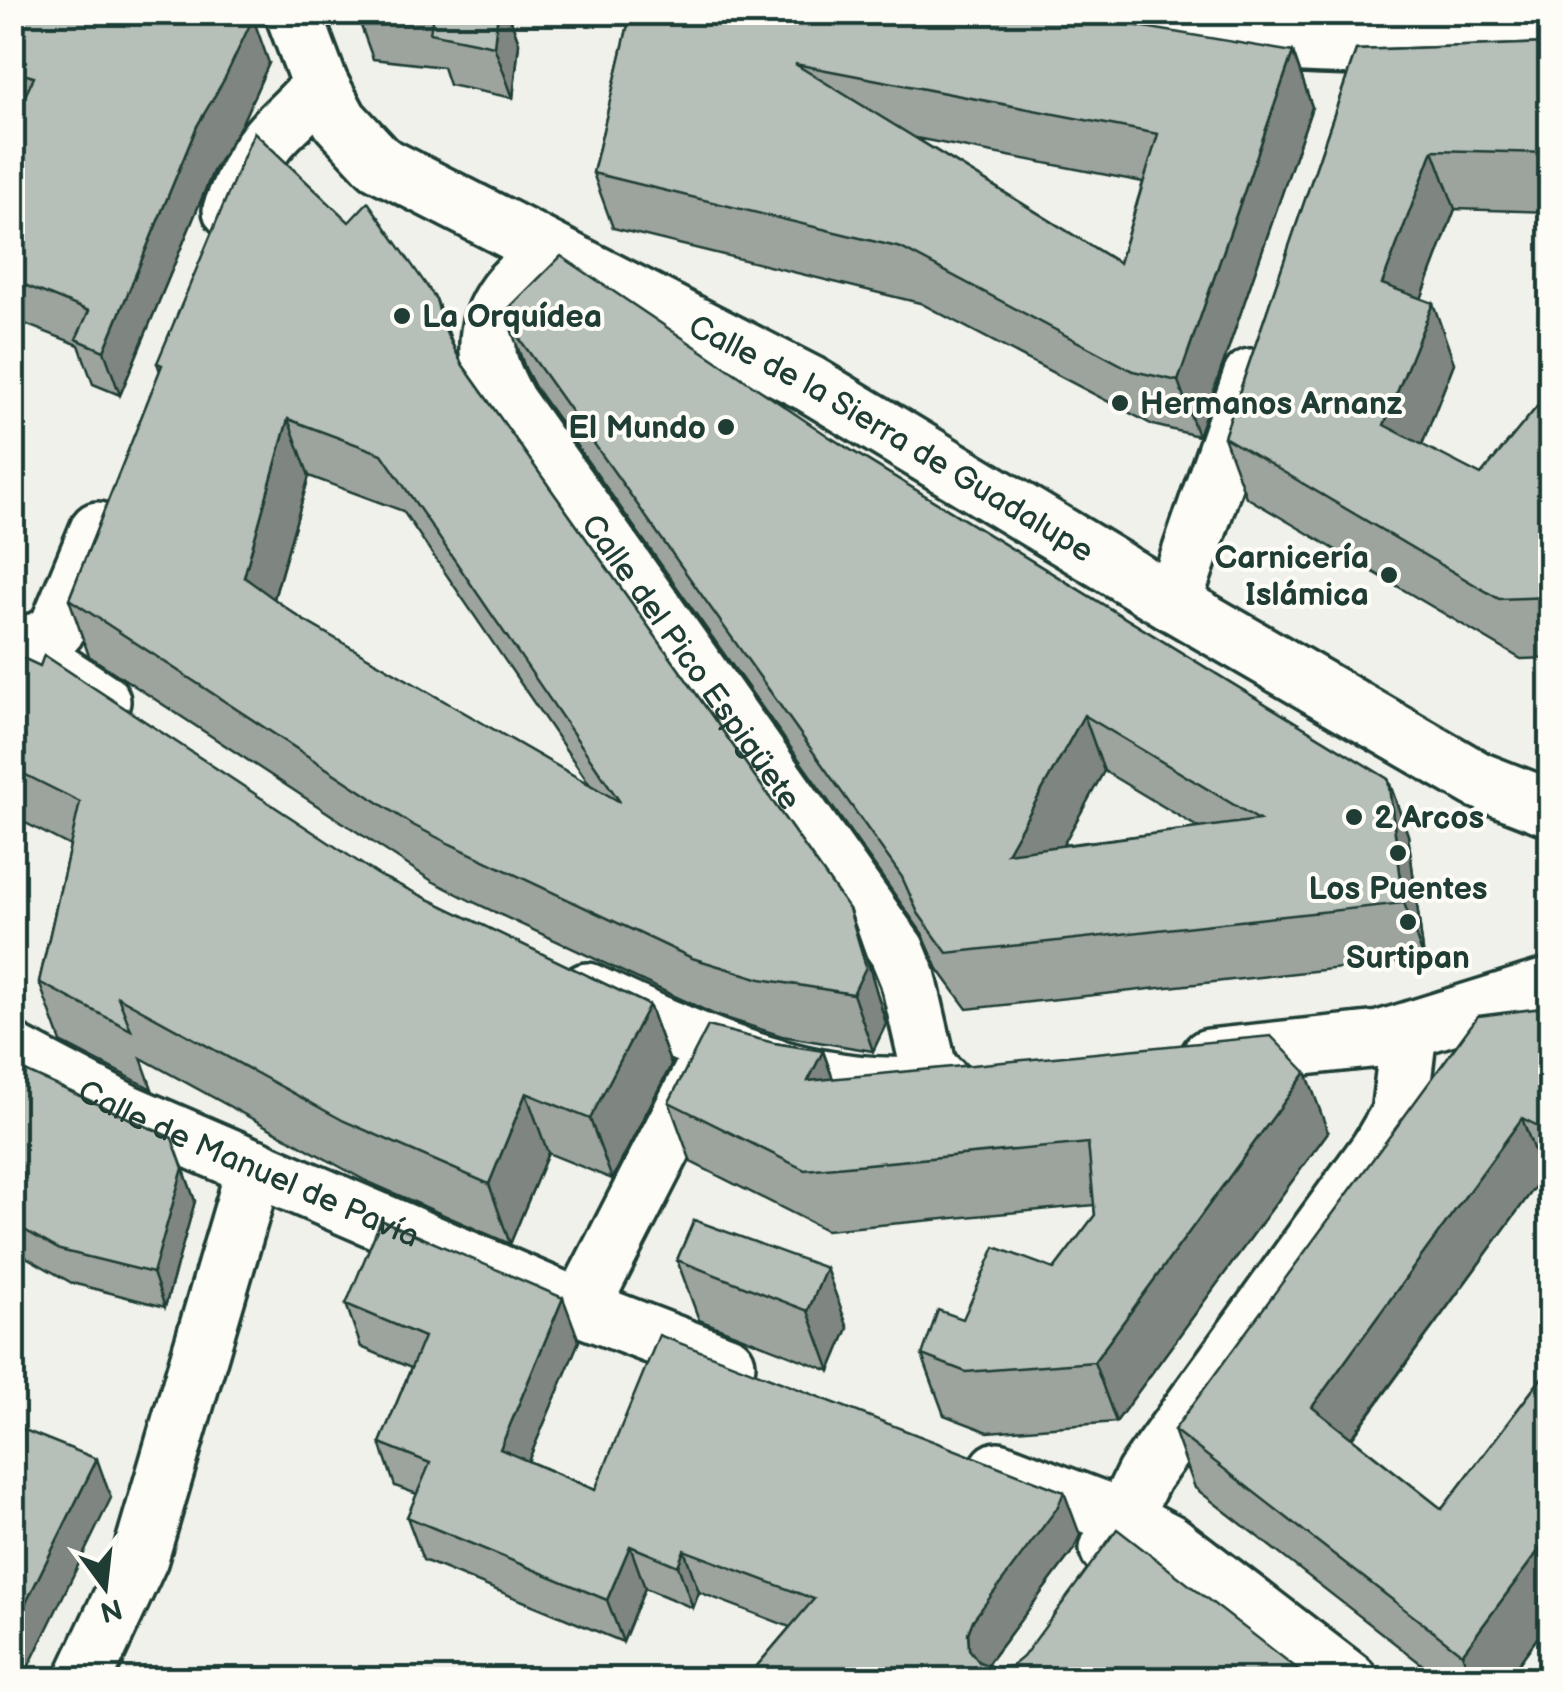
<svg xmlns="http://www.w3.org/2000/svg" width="1563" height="1692" font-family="'Balsamiq Sans',sans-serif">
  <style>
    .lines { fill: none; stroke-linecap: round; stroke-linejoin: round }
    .pedestrian-casing { stroke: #1f3d34; stroke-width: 62 }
    .minor-casing { stroke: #1f3d34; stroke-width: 62 }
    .tertiary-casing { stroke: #1f3d34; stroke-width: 62 }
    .pedestrian { stroke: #fdfcf7; stroke-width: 55 }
    .minor { stroke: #fdfcf7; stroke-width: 55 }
    .tertiary { stroke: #fdfcf7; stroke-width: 55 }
    .wall { fill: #9da49e; stroke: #1f3d34; stroke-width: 2.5; fill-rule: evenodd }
    .shaded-wall { fill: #7f8681; stroke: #1f3d34; stroke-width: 2.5 }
    .building { fill: #b6bfb8; stroke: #1f3d34; stroke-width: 2.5; fill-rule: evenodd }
    .poi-dot { fill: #1f3d34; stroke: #fdfcf7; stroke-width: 4 }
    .labels { text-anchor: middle; stroke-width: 8; stroke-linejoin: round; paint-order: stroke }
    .poi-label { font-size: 32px; font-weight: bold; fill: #1f3d34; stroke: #fdfcf7; text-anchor: start }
    .street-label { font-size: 32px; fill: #1f3d34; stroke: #fdfcf7 }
  </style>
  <rect width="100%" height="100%" fill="#f0f1eb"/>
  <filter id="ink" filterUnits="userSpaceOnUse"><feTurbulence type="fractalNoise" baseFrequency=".01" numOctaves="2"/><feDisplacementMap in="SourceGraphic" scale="20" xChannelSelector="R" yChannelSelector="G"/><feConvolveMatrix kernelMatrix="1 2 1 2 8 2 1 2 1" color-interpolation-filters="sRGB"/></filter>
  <g filter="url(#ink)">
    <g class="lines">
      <defs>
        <polyline id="pedestrian" points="1173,603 1251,377"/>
        <g id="minor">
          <path d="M1033,12C1204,49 1377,49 1550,49"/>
          <path d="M231,210C242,182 254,154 275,132C291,115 307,103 320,84"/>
          <path id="s1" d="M555,255C516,272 486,306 488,351C489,369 500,387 508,403L897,951L908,978L929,1069L944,1084"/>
          <path d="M13,642C31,644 43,642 57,629L98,530"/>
          <path id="s2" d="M12,1052L128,1113L581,1308L727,1364"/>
          <polyline points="581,1308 704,1068 712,1058"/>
          <polyline points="998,1470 1121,1517 1169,1542 1349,1680"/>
          <polyline points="1108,1549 1144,1475 1378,1150 1399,1114 1409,1032"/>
          <polyline points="83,1680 140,1558 255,1167"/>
        </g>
        <g id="tertiary">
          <path id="s3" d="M293,12L320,84L340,121L379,163L810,384L1173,603L1478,780L1550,808"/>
          <polyline points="12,642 102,701"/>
          <path d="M587,991C685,1037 798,1090 909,1085"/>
          <polyline points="1209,1057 1380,1039 1550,986"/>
        </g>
      </defs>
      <use href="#pedestrian" class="pedestrian-casing"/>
      <use href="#minor" class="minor-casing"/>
      <use href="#tertiary" class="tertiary-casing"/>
      <use href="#pedestrian" class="pedestrian"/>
      <use href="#minor" class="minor"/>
      <use href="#tertiary" class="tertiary"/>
    </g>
    <g class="wall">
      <polygon points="12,12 269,63 241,125 213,171 120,395 93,384 79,345 12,319 12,123 17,113 12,112"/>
      <polygon points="356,12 508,12 519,43 513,98 449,85 443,67 373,59"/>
      <path d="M631,12L1293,52L1312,107L1198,436L1153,425L920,303L613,228L593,173ZM916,138L1143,182L1119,263Z"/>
      <polygon points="1550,43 1550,212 1455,209 1421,299 1454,363 1422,445 1481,475 1550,391 1550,658 1521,659 1246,497 1224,437 1356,50"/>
      <path d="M349,222L436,299L455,351L462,364L849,909L869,966L886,1024L873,1051L782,1036L713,1014L471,901L432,881L89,656L69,599L160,371L157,363ZM309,476L403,511L590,785L303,620L274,599Z"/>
      <path d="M505,312L831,438L1388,779L1408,835L1424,959L967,1009L938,969L922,933L535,387L525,368ZM1104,771L1199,828L1063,845Z"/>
      <polygon points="12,653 380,876 649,1005 671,1065 612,1179 548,1153 510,1244 366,1181 141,1058 152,1089 61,1042 39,982 70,846 12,816"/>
      <polygon points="1550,1007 1550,1179 1543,1176 1352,1438 1442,1509 1550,1367 1550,1620 1507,1680 1442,1680 1195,1488 1174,1430"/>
      <polygon points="774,1043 823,1051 833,1079 1328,1132 1116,1422 988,1432 944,1415 922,1355 963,1319 1054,1269 1095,1215 1094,1205 826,1230 691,1162 669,1102"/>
      <polygon points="12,1065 183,1168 195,1201 165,1307 72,1283 12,1249"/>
      <polygon points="694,1220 848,1328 830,1371 699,1320 677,1260"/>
      <polygon points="346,1304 579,1341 528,1461 595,1490 1080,1535 1074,1549 989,1662 987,1665 996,1668 1312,1680 745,1680 790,1627 699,1592 693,1608 645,1588 623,1642 423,1560 407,1517 417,1494 395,1486 380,1443 411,1368 361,1347"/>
    </g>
    <g class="shaded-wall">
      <polygon points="498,12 508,12 519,43 513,98 494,46"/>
      <polygon points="253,18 269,63 241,125 213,171 120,395 104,351 197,126"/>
      <polygon points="1293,52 1312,107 1198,436 1178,381"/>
      <polygon points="1433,150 1455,209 1404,344 1382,284"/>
      <polygon points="436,299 457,356 443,326"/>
      <polygon points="1433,303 1454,363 1406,485 1384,425"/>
      <polygon points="288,419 309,476 264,633 244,577"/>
      <polygon points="1084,715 1104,771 1028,908 1007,853"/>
      <polygon points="1388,779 1408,835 1424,959 1404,903"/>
      <polygon points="849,909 869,966 886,1024 873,1051 853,994"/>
      <polygon points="649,1005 671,1065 612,1179 590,1119"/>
      <polygon points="823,1051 844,1111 808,1081"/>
      <polygon points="1306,1072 1328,1132 1116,1422 1094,1362"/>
      <polygon points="526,1093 548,1153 510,1244 489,1184"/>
      <polygon points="1522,1118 1543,1176 1332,1464 1312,1407"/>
      <polygon points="183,1168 195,1201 165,1307 153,1273"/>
      <polygon points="826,1268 848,1328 830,1371 808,1311"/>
      <polygon points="563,1298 579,1341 515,1492 500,1449"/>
      <polygon points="97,1459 111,1498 22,1680 12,1680 12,1631"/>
      <polygon points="1064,1492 1080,1535 1074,1549 989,1662 983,1675 969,1649 968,1633 973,1620"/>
      <polygon points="1550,1535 1550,1620 1507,1680 1471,1680 1462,1654"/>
      <polygon points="630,1546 645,1588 623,1642 607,1600"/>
      <polygon points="684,1550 699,1592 693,1608 678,1566"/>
    </g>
    <g class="building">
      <polygon points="12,12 242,12 253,18 224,80 197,126 104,351 76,339 89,311 12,280 12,123 34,77 12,71"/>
      <polygon points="406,12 498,12 494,46 430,33 433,16"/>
      <path d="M631,12H1055L1293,52L1178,381L1133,371L901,248L593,173ZM795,64L1158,134L1119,263Z"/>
      <polygon points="1550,43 1550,153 1433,150 1382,284 1433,303 1384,425 1481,475 1550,391 1550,597 1499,599 1224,437 1356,50"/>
      <path d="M254,132L349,222L368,202L436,299L443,326L462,364L849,909L866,967L853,994L761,979L692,958L450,844L411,824L69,599L162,365L157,363ZM288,419L382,454L620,802L303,620L244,577Z"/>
      <path d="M561,256L831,438L1388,779L1404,903L947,953L918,913L902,877L514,331L505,312ZM1084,715L1259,820L1007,853Z"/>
      <polygon points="12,653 40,666 44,655 380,876 649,1005 590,1119 526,1093 489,1184 344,1121 118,997 131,1030 39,982 80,802 12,768"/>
      <polygon points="1550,1007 1550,1132 1522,1118 1312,1407 1442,1509 1550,1367 1550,1535 1462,1654 1174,1430 1478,1016"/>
      <polygon points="708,1026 774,1043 823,1051 808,1081 1271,1036 1306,1072 1094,1362 966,1372 922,1355 938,1310 963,1319 995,1247 1054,1269 1095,1215 1088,1143 805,1170 669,1102"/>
      <polygon points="12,1065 172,1138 183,1168 153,1273 60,1250 12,1223"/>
      <polygon points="381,1220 563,1298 500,1449 595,1490 659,1335 1064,1492 1058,1507 973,1620 968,1633 969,1649 979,1662 996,1668 1012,1666 1023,1657 1117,1529 1312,1680 745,1680 814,1599 684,1550 678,1566 630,1546 607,1600 407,1517 430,1463 380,1443 424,1337 346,1304"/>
      <polygon points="694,1220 826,1268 808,1311 677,1260"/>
      <polygon points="12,1425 97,1459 12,1631"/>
    </g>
  </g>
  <g class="poi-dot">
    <circle cx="402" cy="316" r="10"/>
    <circle cx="1120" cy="403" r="10"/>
    <circle cx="726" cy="427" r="10"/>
    <circle cx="1389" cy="575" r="10"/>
    <circle cx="1354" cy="817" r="10"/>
    <circle cx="1398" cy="853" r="10"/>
    <circle cx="1408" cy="922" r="10"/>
  </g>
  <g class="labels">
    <g class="poi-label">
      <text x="422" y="327">La Orquídea</text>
      <text x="1140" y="414">Hermanos Arnanz</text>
      <text x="706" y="438" text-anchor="end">El Mundo</text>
      <text x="1369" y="568" text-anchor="end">Carnicería<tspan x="1369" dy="37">Islámica</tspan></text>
      <text x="1374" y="828">2 Arcos</text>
      <text x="1398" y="899" text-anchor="middle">Los Puentes</text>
      <text x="1408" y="968" text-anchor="middle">Surtipan</text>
    </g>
    <g class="street-label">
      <text dy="11" stroke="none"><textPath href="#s3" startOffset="758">Calle de la Sierra de Guadalupe</textPath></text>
      <text dy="11" stroke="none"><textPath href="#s1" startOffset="498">Calle del Pico Espigüete</textPath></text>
      <text dy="11" stroke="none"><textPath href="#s2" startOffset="262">Calle de Manuel de Pavía</textPath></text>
    </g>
  </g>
  <rect width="1563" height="1692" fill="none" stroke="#fdfcf7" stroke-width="50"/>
  <rect x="25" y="25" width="1513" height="1642" fill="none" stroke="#1f3d34" stroke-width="4" filter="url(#ink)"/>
  <g transform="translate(105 1587) rotate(165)" stroke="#fdfcf7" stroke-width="8" paint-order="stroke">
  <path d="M0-8L18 38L0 25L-18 38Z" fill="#1f3d34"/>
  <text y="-15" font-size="28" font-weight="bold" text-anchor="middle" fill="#1f3d34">N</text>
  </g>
</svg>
